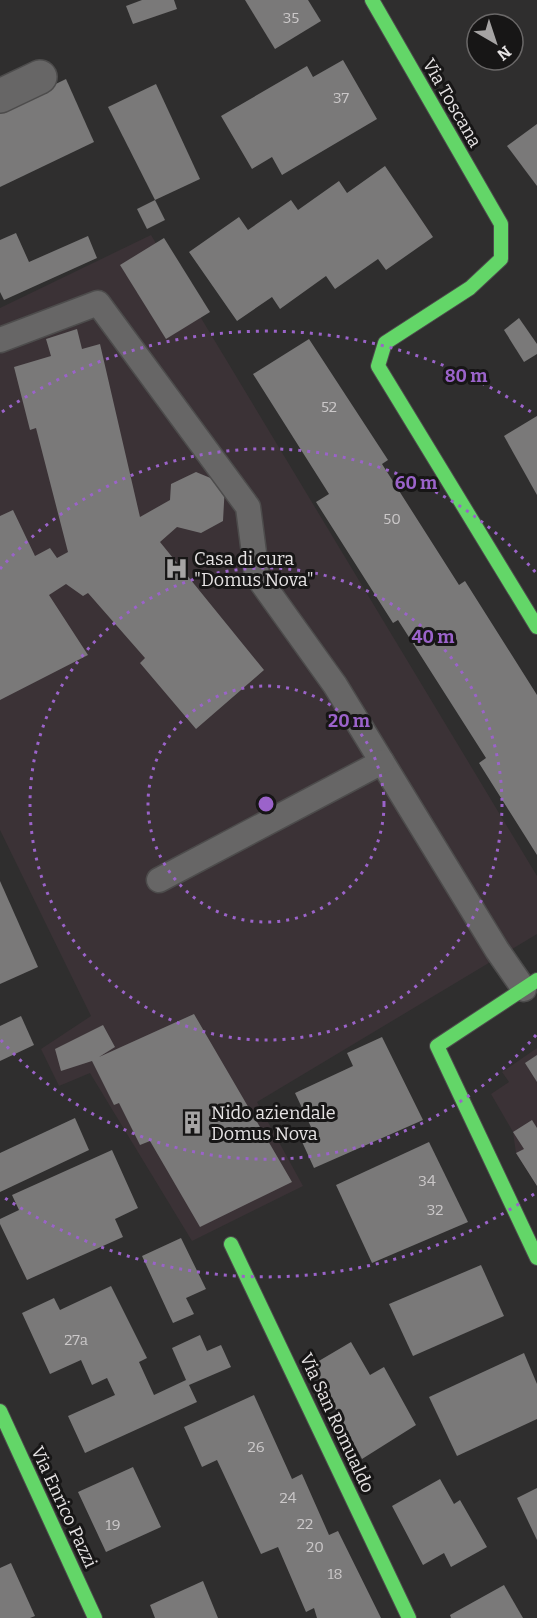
<svg xmlns="http://www.w3.org/2000/svg" width="537" height="1618" font-family="Bitter,serif">
  <style>
    .built { fill: #3b3236 }
    .building { fill: #7a7979 }
    .lines { fill: none; stroke-linecap: round; stroke-linejoin: round }
    .lane-casing { stroke: #4d4c4c; stroke-width: 27 }
    .street-casing { stroke: #4d4c4c; stroke-width: 36 }
    .fast-casing { stroke: #4d4c4c; stroke-width: 16 }
    .lane { stroke: #676666; stroke-width: 24 }
    .street { stroke: #676666; stroke-width: 33 }
    .fast { stroke: #63d668; stroke-width: 14 }
    .ring { fill: none; stroke: #9b63ca; stroke-width: 3; stroke-dasharray: 3 6 }
    .labels { text-anchor: middle; stroke-width: 6; stroke-linejoin: round; paint-order: stroke }
    .number-label { font-size: 15px; fill: #cbc8c9 }
    .street-label { font-size: 18px; fill: #e6e3e4; stroke: #171616 }
    .poi-label { font-size: 18px; fill: #e6e3e4; stroke: #171616; text-anchor: start }
    .centre { fill: #9b63ca; stroke: #171616; stroke-width: 3 }
    .ring-label { font-size: 18px; text-anchor: middle; font-weight: bold; fill: #9b63ca; stroke: #171616; stroke-width: 6; stroke-linejoin: round; paint-order: stroke }
  </style>
  <rect width="100%" height="100%" fill="#2f2e2e"/>
  <g class="built">
    <polygon points="151,235 537,876 537,934 257,1102 303,1186 192,1241 90,1073 59,1086 41,1049 91,1016 0,830 0,308"/>
    <polygon points="537,1048 537,1186 516,1153 513,1132 491,1094 509,1082 502,1072"/>
  </g>
  <g class="building">
    <polygon points="142,0 174,0 177,9 133,24 126,6"/>
    <polygon points="245,0 308,0 321,21 275,49"/>
    <polygon points="343,60 377,119 282,175 272,157 252,169 221,116 307,66 313,77"/>
    <polygon points="66,79 94,142 0,187 0,111"/>
    <polygon points="156,84 200,179 155,200 108,107"/>
    <polygon points="537,124 537,186 507,146"/>
    <polygon points="385,166 433,237 386,270 378,259 335,289 326,276 280,309 272,297 237,321 189,252 239,217 248,230 291,200 298,210 339,181 347,193"/>
    <polygon points="155,200 165,220 147,229 137,209"/>
    <polygon points="16,233 29,262 88,236 97,258 4,300 0,292 0,240"/>
    <polygon points="164,238 210,312 166,339 120,265"/>
    <polygon points="519,318 537,344 537,354 524,362 504,330"/>
    <polygon points="77,329 82,349 100,344 140,517 170,500 171,484 196,472 225,484 223,521 201,533 177,527 160,542 264,670 196,729 140,663 145,658 88,593 83,596 66,584 49,595 88,655 0,700 0,516 13,510 35,556 50,548 57,558 68,552 36,428 30,430 14,367 51,356 46,339"/>
    <polygon points="309,339 388,460 382,464 459,585 465,581 537,695 537,855 479,763 486,758 398,620 393,623 316,502 329,494 253,374"/>
    <polygon points="537,416 537,495 504,436"/>
    <polygon points="0,881 38,967 0,984"/>
    <polygon points="194,1014 292,1182 200,1227 150,1141 140,1145 119,1103 114,1105 92,1061 61,1071 55,1049 103,1025 115,1047 99,1057"/>
    <polygon points="21,1016 34,1045 0,1061 0,1026"/>
    <polygon points="382,1037 423,1120 314,1168 298,1133 311,1127 295,1093 353,1066 347,1053"/>
    <polygon points="537,1055 537,1082 525,1063"/>
    <polygon points="75,1118 89,1150 0,1192 0,1153"/>
    <polygon points="532,1120 537,1128 537,1186 516,1153 524,1149 513,1132"/>
    <polygon points="429,1142 468,1222 372,1263 336,1185"/>
    <polygon points="112,1150 138,1208 115,1219 123,1237 27,1280 0,1224 0,1219 19,1210 12,1195"/>
    <polygon points="181,1238 206,1289 186,1298 194,1314 173,1323 142,1256"/>
    <polygon points="481,1265 504,1316 413,1356 389,1304"/>
    <polygon points="111,1286 147,1358 139,1362 154,1395 186,1380 172,1348 200,1335 207,1351 221,1345 231,1367 189,1385 197,1402 85,1453 68,1416 115,1395 107,1378 92,1385 81,1360 50,1374 22,1313 54,1298 60,1310"/>
    <polygon points="351,1342 370,1375 384,1367 416,1425 362,1459 312,1365"/>
    <polygon points="524,1353 537,1384 537,1419 457,1456 429,1397"/>
    <polygon points="254,1395 292,1479 302,1474 329,1535 338,1531 381,1618 317,1618 314,1608 306,1612 278,1547 261,1554 217,1460 202,1467 184,1427"/>
    <polygon points="133,1467 161,1527 106,1552 78,1492"/>
    <polygon points="440,1479 454,1504 460,1500 487,1547 451,1567 444,1553 423,1565 392,1506"/>
    <polygon points="537,1488 537,1540 517,1498"/>
    <polygon points="11,1563 35,1616 30,1618 0,1618 0,1568"/>
    <polygon points="203,1581 218,1618 155,1618 150,1605"/>
    <polygon points="504,1585 523,1618 451,1618 450,1615"/>
  </g>
  <g class="lines">
    <defs>
      <g id="lane">
        <polyline points="0,340 98,303 248,507 257,576 335,685 497,950 524,989"/>
        <polyline points="159,880 382,762"/>
      </g>
      <polyline id="street" points="0,96 40,77"/>
      <g id="fast">
        <polyline points="372,0 501,224 501,259 470,288 385,343 378,366 537,627"/>
        <polyline points="537,980 437,1046 537,1258"/>
        <polyline points="231,1244 409,1618"/>
        <polyline points="0,1411 95,1618"/>
      </g>
    </defs>
    <use href="#lane" class="lane-casing"/>
    <use href="#street" class="street-casing"/>
    <use href="#fast" class="fast-casing"/>
    <use href="#lane" class="lane"/>
    <use href="#street" class="street"/>
    <use href="#fast" class="fast"/>
  </g>
  <g class="ring">
    <circle cx="266" cy="804" r="118"/>
    <circle cx="266" cy="804" r="236"/>
    <path d="M536 1035A355 355 0 0 1 0 1039M0 569A355 355 0 0 1 536 573"/>
    <path d="M534 1194A473 473 0 0 1 2 1196M2 412A473 473 0 0 1 534 414"/>
  </g>
  <defs>
    <symbol id="hospital-bare" viewBox="-9 -9 18 18"><path d="M-5-5h3v3.5h4V-5h3V5h-3V1.5h-4V5h-3Z" fill="#a6a4a4" stroke="#171616" stroke-width="2.5" paint-order="stroke"/></symbol>
    <symbol id="building-bare" viewBox="-9 -9 18 18"><path d="M-4-6H4V6H1V3H-1V6H-4ZM-2.5-4.3h1.7v1.8h-1.7ZM.8-4.3h1.7v1.8H.8ZM-2.5-1h1.7V.8h-1.7ZM.8-1h1.7V.8H.8Z" fill="#a6a4a4" stroke="#171616" stroke-width="2.5" paint-order="stroke"/></symbol>
  </defs>
  <g fill-rule="evenodd">
    <use href="#hospital-bare" x="160" y="552" width="33" height="33"/>
    <use href="#building-bare" x="176" y="1106" width="33" height="33"/>
  </g>
  <g class="labels">
    <g class="number-label">
      <text x="291" y="23">35</text>
      <text x="341" y="103">37</text>
      <text x="329" y="412">52</text>
      <text x="392" y="524">50</text>
      <text x="427" y="1186">34</text>
      <text x="435" y="1215">32</text>
      <text x="76" y="1345">27a</text>
      <text x="256" y="1452">26</text>
      <text x="288" y="1503">24</text>
      <text x="305" y="1529">22</text>
      <text x="113" y="1530">19</text>
      <text x="315" y="1552">20</text>
      <text x="335" y="1579">18</text>
    </g>
    <g class="street-label">
      <text transform="translate(452 103) rotate(60)" y="6">Via Toscana</text>
      <text transform="translate(337 1423) rotate(65)" y="6">Via San Romualdo</text>
      <text transform="translate(64 1507) rotate(65)" y="6">Via Enrico Pazzi</text>
    </g>
    <g class="poi-label">
      <text x="194" y="565">Casa di cura<tspan x="194" dy="21">"Domus Nova"</tspan></text>
      <text x="211" y="1119">Nido aziendale<tspan x="211" dy="21">Domus Nova</tspan></text>
    </g>
  </g>
  <circle cx="266" cy="804" r="9" class="centre"/>
  <g class="ring-label">
    <text x="466" y="382">80 m</text>
    <text x="416" y="489">60 m</text>
    <text x="433" y="643">40 m</text>
    <text x="349" y="727">20 m</text>
  </g>
  <g transform="translate(495 42) rotate(141)"><circle r="28" fill="#171616" stroke="#6a6868" stroke-width="1.5"/>
  <path d="M0-4.5L10 22L0 15L-10 22Z" fill="#a6a4a4"/>
  <text y="-9" font-size="16" font-weight="bold" text-anchor="middle" fill="#e6e3e4">N</text>
  </g>
</svg>
